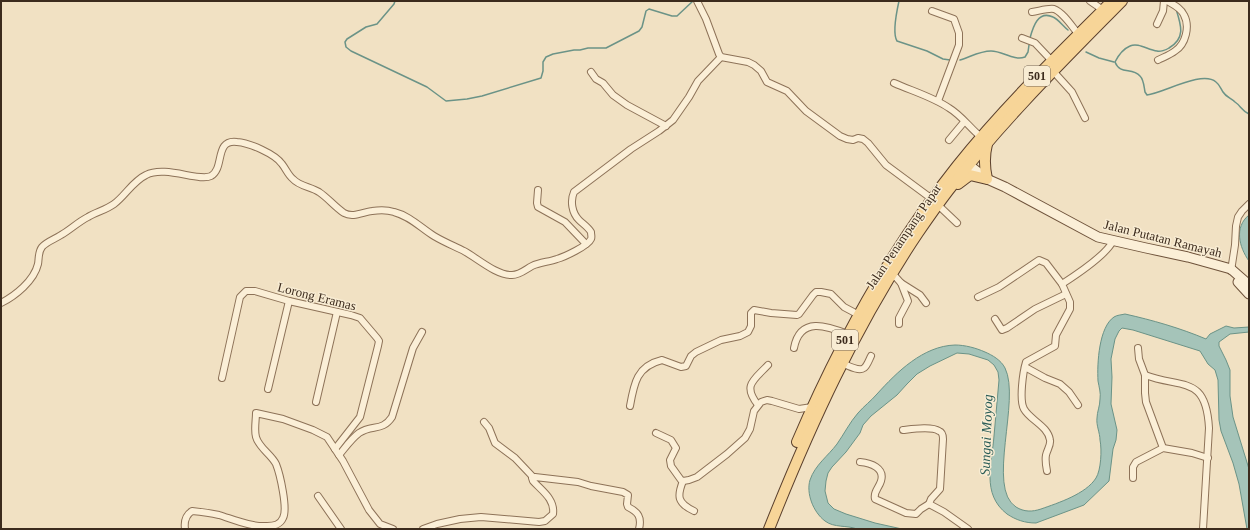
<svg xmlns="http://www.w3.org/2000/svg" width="1250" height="530" font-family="Georgia,serif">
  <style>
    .water { fill: #a5c4b9; stroke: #6b9387 }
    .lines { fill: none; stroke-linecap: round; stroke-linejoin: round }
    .stream { stroke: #6b9387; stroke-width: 1.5 }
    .minor-casing { stroke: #8d7258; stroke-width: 8 }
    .secondary-casing { stroke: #6f533b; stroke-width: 11 }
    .primary-casing { stroke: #5b402d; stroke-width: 12 }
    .minor { stroke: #fbefd7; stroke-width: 6 }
    .secondary { stroke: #fbefd7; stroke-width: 9 }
    .primary { stroke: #f7d598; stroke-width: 10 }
    .labels { text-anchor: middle; stroke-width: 3; stroke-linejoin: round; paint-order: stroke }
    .shield { fill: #f8ecd3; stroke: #746554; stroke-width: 1 }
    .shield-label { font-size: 12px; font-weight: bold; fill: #3c2b1d }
    .street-label { font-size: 13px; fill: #3c2b1d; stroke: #f8ecd3 }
    .water-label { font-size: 14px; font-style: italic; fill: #2b5d57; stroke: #f8ecd3 }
  </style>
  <rect width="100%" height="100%" fill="#f1e1c3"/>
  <g class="water">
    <path d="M1249,215V261C1239,247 1234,227 1249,215Z"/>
    <path d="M1125,314C1152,320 1180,328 1206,339L1210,334L1226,326L1234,328L1249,327V332L1230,334L1219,342V346L1226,360L1230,370V396L1233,417L1249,469V529H1247L1239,484L1233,463L1221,431L1219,420L1218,380L1215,370L1208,364L1200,351L1133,330L1122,328L1119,331L1115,339L1111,359L1112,377L1111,404L1117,430L1116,440L1113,449L1109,481L1084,505L1036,523C1025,523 1016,520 1007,514C981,494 992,463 994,436C996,417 997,399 999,380L998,372L994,365L988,360L969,354L957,353L930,366L917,374L907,384L897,395L871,416L863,425L860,433L846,452L832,467L828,473L826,481L825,491L828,503L834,509L846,514L875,523L902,529H916H857C847,525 834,528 825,521C813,512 806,493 810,480C815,465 828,456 837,444C844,434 850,422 858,413C864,406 871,401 877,394C897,372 923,346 955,345C965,345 976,348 985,352C992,355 1001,360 1005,368C1021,400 986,488 1016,507C1024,512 1032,512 1041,509C1058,503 1086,494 1096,478C1101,470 1102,450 1100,440C1100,433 1096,425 1097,418C1097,412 1100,406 1100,399C1101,393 1099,387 1098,381C1097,363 1099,327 1114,317C1117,315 1121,315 1125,314Z"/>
  </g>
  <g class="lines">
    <g class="stream">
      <polyline points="395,1 394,4 377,24 366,27 347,39 345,42 346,47 351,51 427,87 446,101 467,99 482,96 541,78 543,71 543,62 546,57 553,54 574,50 580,50 588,48 606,48 639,31 642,27 646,11 649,9 672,16 677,16 693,1"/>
      <path d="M899,1C897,10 892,33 897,41L927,51L943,59L950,60"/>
      <path d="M1176,9C1181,25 1186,38 1169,48C1166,50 1160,52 1157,51C1148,50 1138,42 1130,46C1123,49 1118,56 1115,62C1120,75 1132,67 1140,76C1144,80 1144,87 1145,92L1147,95C1164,93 1202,70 1216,82C1220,85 1221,89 1223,92C1226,97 1231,98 1235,102C1241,106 1241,110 1249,114"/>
      <path d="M1030,38C1033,27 1038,10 1053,17C1058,19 1063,26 1068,30"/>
      <polyline points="1086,52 1099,58 1114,62"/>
      <path d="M960,60C970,57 980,51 991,51C1003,51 1013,61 1025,57L1028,52L1029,45"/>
    </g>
    <defs>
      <g id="minor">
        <polyline points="697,1 706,19 719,54 721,57 748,62 754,65 761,71 767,82 787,91 806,111 840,136 847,139 853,140 858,138 863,139 868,143 886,165 932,199"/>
        <polyline points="1090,1 1103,10"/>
        <polyline points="932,11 954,19 959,33 959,45 938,101"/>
        <path d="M1032,12C1039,11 1048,8 1054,9C1063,12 1073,28 1079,35"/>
        <polyline points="1157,24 1163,11 1164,1"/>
        <polyline points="1022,38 1035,43 1052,61"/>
        <path d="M1158,60C1164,57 1170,55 1175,51C1186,44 1190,26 1184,15C1181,8 1174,5 1167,1"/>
        <polyline points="1053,71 1072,92 1085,118"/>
        <polyline points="591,72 596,79 603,83 613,95 627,105 666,126"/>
        <path d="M894,83C912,91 933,97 949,108C961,115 970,128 981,137"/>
        <polyline points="949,140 964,122"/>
        <polyline points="538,190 537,203 538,207 565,222 586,244"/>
        <polyline points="938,205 957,223"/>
        <polyline points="1231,271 1235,245 1236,226 1238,217 1242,211 1249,204"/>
        <polyline points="892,273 901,283 908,301 899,318 899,324"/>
        <polyline points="901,283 920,295 926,303"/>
        <polyline points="978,297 999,287 1039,260 1046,263 1062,284"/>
        <path d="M1,303C15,296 34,281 38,264C39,259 38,252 42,247C46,242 55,239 61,235C70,230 78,222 88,217C96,212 106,210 114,204C125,196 133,181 146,175C165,165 199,182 211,176C225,168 214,139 237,142C250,143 275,154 282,164C286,169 288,175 293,179C299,186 311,187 319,192C328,198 335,207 344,213C353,218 363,212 372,211C379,210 388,210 394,212C410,216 421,228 434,236C444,242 454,246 464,251C477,258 497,276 512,275C520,275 526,269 532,266C540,262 549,262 557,259C564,257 588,246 591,239C592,237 591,235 591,232C588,227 583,224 579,220C572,213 570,201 574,192L631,149L659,131L673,120L689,97L698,81L721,57"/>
        <polyline points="995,319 1002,330 1007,328 1035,309 1066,294"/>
        <path d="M794,348C800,316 827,326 848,334"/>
        <polyline points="1138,348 1139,359 1145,375 1145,393 1146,402 1163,448"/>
        <path d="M842,363C847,365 859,372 864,368C867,366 869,360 871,356"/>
        <polyline points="1025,367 1045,378 1060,384 1069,392 1078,405"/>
        <path d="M1145,375C1183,389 1206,375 1209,428L1203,529"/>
        <polyline points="222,378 240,297 246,291 255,291 289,301 351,315 360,318 377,338 379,341 378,346 360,417 335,449"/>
        <polyline points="268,389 289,301"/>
        <polyline points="316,402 337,312"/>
        <path d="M758,405C742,385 754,380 768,365"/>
        <path d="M630,406C634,383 637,366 662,360L681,367L686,366L691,356L696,352L721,340L740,336L748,332L751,326V313L754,310L771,313L797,315L799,314L813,295L816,292H821L831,294L844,307L859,315"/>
        <polyline points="484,422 489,428 495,443 515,458 533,477"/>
        <polyline points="656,433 671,440 676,448 670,460 671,466 681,480 683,481 689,480 697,477 727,454 745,438 750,429 754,411 761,402 767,400 772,401 799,409 812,407"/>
        <path d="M339,455C345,448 351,439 359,433C372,424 382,432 392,417L413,348L422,332"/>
        <path d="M860,462C871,463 885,468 881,481C879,488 873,492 875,499L906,513L916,514L921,509L929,504L931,499L940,489L943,439C943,436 942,432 939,431C932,426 912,429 903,430"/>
        <path d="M1047,471C1046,466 1045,460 1046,455C1047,450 1051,445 1050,440C1048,426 1030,420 1024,409C1019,400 1023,372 1026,362L1055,346L1056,335L1070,309V302L1062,284C1076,275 1106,255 1113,241"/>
        <polyline points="1133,478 1133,467 1136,462 1163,448 1192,453 1208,458"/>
        <path d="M683,481C677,496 677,503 694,511"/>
        <polyline points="318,496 341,529"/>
        <polyline points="929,504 944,512 968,529"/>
        <path d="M185,529C184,522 186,515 192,511C202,512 210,513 219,515C235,520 251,527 267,526C274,526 280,525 283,518C288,509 280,474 276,464C271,454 259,448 256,437C254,430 256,420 256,413L283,419L313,430L327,437L343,461L369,510L380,524L393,529"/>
        <path d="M423,529L437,524L460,519L481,517L539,522L545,521L553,514C555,499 542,491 533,481L532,478L535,477L578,482L591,486L623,492L628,495L627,504L628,507C638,512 642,517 639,529"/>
      </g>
      <g id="secondary">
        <polyline points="966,159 969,165 987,179 1005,187 1098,237 1146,248 1188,257 1231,269 1249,285"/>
        <polyline points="1238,282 1249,294"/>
      </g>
      <g id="primary">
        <path d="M958,184L970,175L987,179C984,166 984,156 987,144"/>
        <path d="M797,442C839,344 891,249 957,166C1004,107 1059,54 1112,1"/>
        <path d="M769,529C810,426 856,325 918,233C929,217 940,201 952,186C1004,119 1063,61 1122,1"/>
      </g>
    </defs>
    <use href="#minor" class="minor-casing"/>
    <use href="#secondary" class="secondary-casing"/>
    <use href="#primary" class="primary-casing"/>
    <use href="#minor" class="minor"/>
    <use href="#secondary" class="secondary"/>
    <use href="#primary" class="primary"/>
  </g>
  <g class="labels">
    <g class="shield">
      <rect x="1024" y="66" width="26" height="20" rx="3"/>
      <rect x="832" y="330" width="26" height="20" rx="3"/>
    </g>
    <g class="shield-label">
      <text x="1037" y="80">501</text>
      <text x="845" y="344">501</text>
    </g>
    <g class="street-label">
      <text transform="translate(903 236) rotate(-56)" y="5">Jalan Penampang Papar</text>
      <text transform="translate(1163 238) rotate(14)" y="5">Jalan Putatan Ramayah</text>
      <text transform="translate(317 296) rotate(14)" y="5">Lorong Eramas</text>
    </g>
    <g class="water-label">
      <text transform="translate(986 435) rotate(-88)" y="5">Sungai Moyog</text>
    </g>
  </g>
  <rect width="1250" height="530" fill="none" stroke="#3c2b1d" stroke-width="4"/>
</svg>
